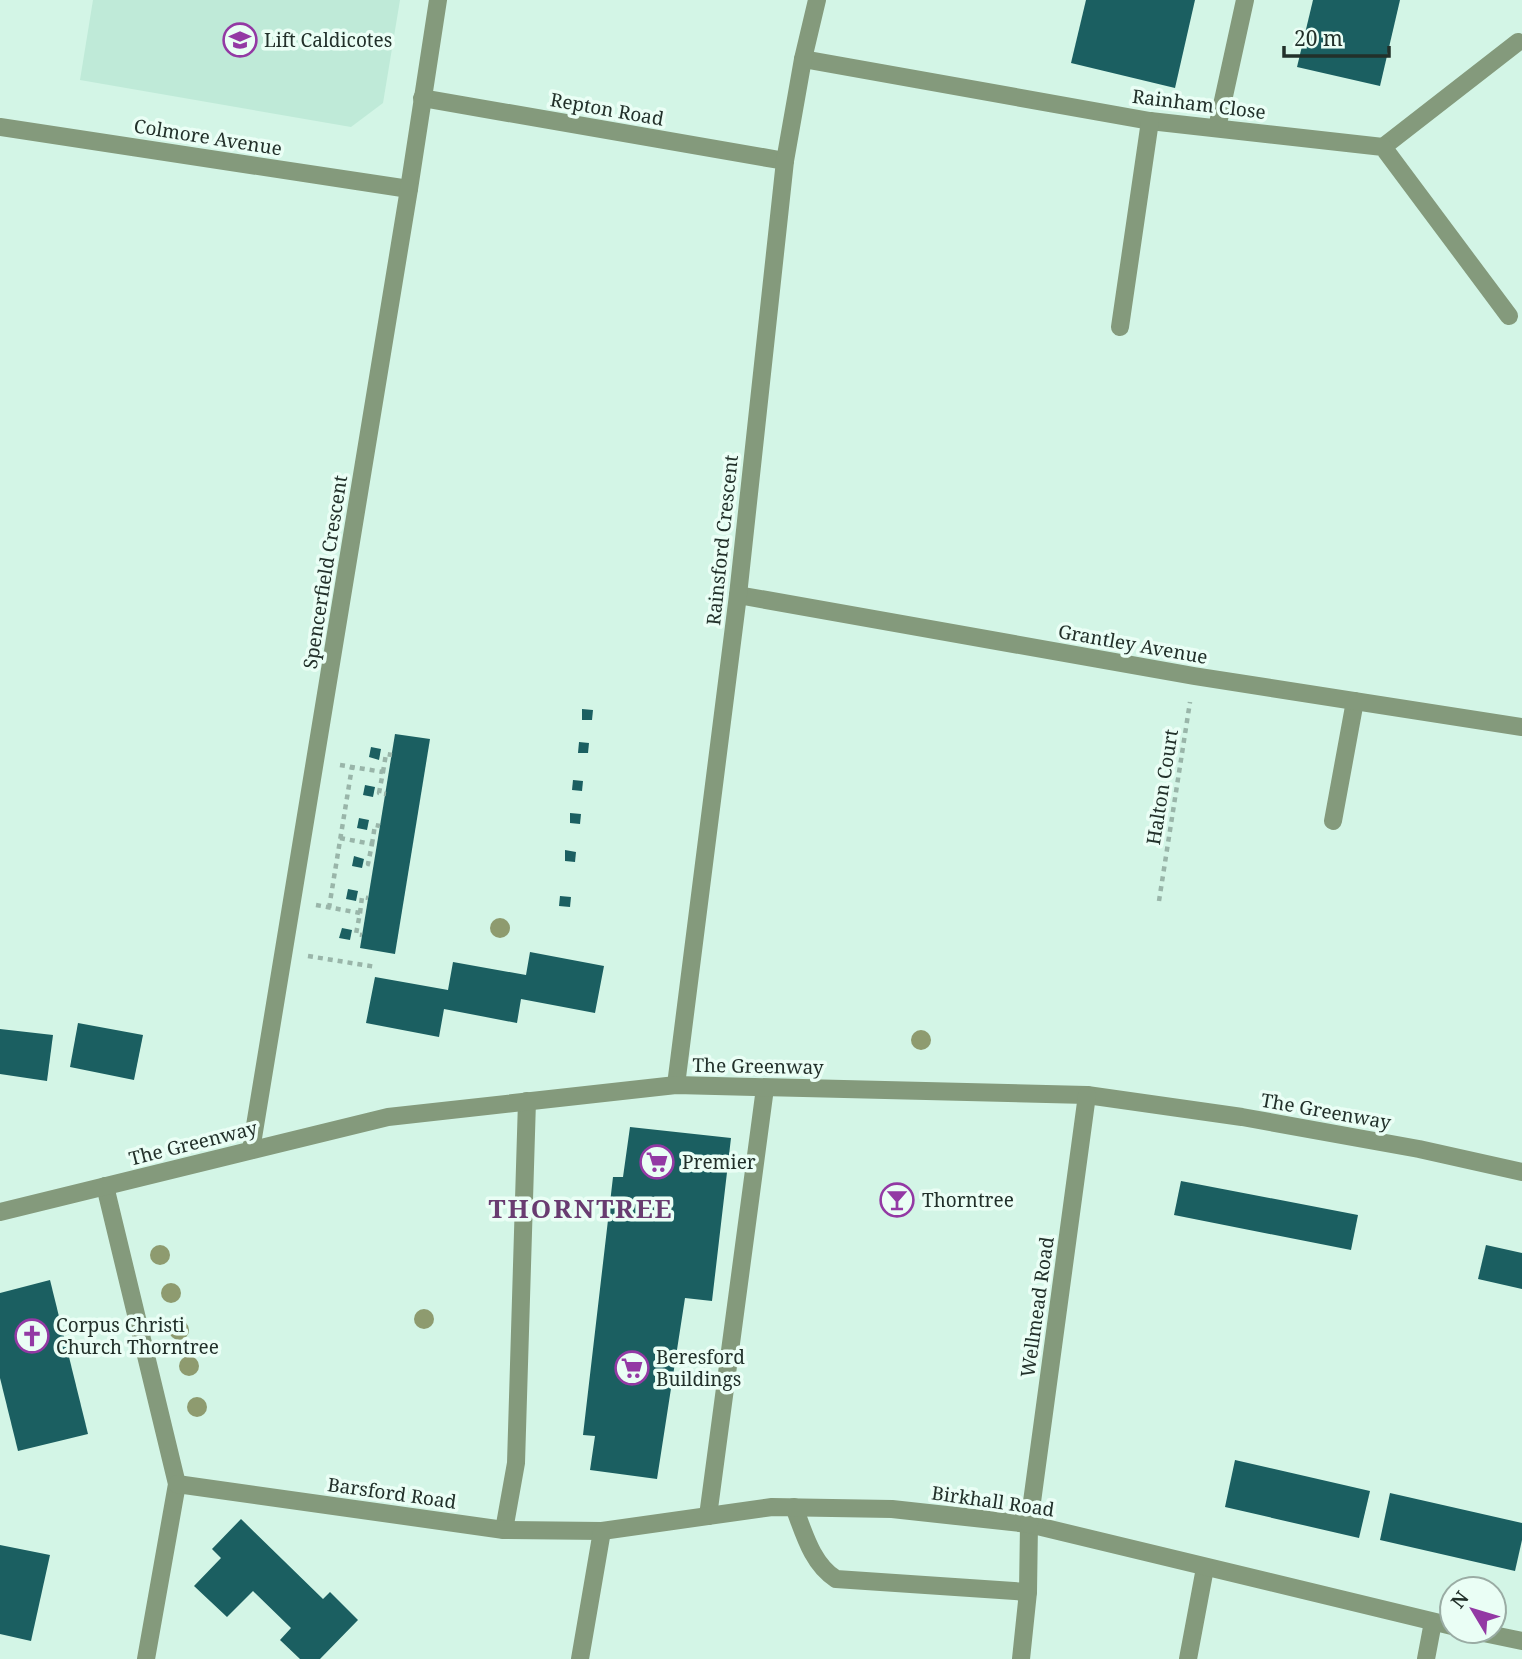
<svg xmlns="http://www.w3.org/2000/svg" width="1522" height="1659" font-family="'Noto Serif',serif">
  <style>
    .built { fill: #bfead8 }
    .building { fill: #1b5f61 }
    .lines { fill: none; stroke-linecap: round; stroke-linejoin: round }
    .path { stroke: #99b5a9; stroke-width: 4.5; stroke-dasharray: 5 5; stroke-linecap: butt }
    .lane { stroke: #849a7c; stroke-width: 18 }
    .street { stroke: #849a7c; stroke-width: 18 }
    .tree { fill: #8e9b6f }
    .labels { text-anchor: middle; stroke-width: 7; stroke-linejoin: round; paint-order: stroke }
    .poi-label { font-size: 19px; fill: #22302a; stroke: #eafef5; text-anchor: start }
    .street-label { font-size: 19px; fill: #22302a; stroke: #eafef5 }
    .district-label { font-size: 26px; font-weight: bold; letter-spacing: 2px; fill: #693c71; stroke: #eafef5 }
  </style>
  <rect width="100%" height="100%" fill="#d3f5e6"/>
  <polygon class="built" points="93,0 400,0 383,103 351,127 80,80"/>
  <g class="building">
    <polygon points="1086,0 1195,0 1175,88 1071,63"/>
    <polygon points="1313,0 1400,0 1380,86 1297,67"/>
    <polygon points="582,709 593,710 592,720 582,720"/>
    <polygon points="395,734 430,739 395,954 360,948"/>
    <polygon points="579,742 589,743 588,753 578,753"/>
    <polygon points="371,747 381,749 379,760 369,757"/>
    <polygon points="573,780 583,781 582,791 572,790"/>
    <polygon points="365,785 375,787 373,797 363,795"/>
    <polygon points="570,813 581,814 580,824 570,823"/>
    <polygon points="359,818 369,820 367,830 357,828"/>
    <polygon points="565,850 576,852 575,862 565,861"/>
    <polygon points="354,856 364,859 362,868 352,866"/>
    <polygon points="348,889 358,891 356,901 346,899"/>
    <polygon points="560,896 571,897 570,907 559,906"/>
    <polygon points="342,928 352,930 350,940 339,938"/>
    <polygon points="530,952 604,966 595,1013 521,999 517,1023 444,1009 439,1037 366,1023 375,977 448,990 453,962 526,975"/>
    <polygon points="78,1023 143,1035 134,1080 70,1067"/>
    <polygon points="0,1029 53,1035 47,1081 0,1074"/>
    <polygon points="630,1127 731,1138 712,1301 685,1298 657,1479 590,1470 595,1436 583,1435 613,1177 623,1177"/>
    <polygon points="1181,1181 1358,1215 1351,1250 1174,1215"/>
    <polygon points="1486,1245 1522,1253 1522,1289 1478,1279"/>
    <polygon points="50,1280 88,1434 18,1451 0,1378 0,1293"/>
    <polygon points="1235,1460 1370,1491 1359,1538 1225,1507"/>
    <polygon points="1390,1493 1522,1523 1522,1540 1515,1571 1380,1540"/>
    <polygon points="241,1519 323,1599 330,1592 358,1620 320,1659 300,1659 280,1640 291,1628 253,1591 227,1617 194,1586 221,1558 212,1549"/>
    <polygon points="0,1545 50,1555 31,1641 0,1634"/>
  </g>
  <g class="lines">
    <g class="path">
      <polyline points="340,765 383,772 379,793 386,794"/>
      <polyline points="383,772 386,754 392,755"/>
      <polyline points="340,838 372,844 368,864 374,865"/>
      <polyline points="372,844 375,825 380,826"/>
      <polyline points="1159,901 1190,702"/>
      <polyline points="316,905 360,913 356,934 362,935"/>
      <polyline points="329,908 352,767"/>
      <polyline points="360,913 362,897 368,898"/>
      <polyline points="308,956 376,967"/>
    </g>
    <g class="lane">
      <polyline points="1217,128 1245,0"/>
      <polyline points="1383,147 1518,42"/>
      <polyline points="1333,821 1355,701"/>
      <path d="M794,1507C804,1533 812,1564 836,1579L1028,1592"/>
      <polyline points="708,1516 765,1088"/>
      <polyline points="504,1530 516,1463 527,1101"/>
      <polyline points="1021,1659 1028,1592 1029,1524"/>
      <polyline points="1188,1659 1205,1568"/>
    </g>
    <g class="street">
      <polyline points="803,59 1150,121 1383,147 1509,316"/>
      <polyline points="422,98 785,161"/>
      <polyline points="0,127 409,189"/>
      <polyline points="1120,327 1150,121"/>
      <polyline points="738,595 1194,676 1522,727"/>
      <polyline points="676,1085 738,595 785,161 803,59 817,0"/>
      <polyline points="251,1150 409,189 438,0"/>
      <polyline points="105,1186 177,1484 146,1659"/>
      <polyline points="0,1212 388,1117 676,1085 1087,1095 1242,1117 1419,1149 1522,1172"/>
      <polyline points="177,1484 504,1530 602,1531 772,1507 892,1509 1029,1524 1452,1626"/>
      <polyline points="1029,1524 1087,1095"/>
      <polyline points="1474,1631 1522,1641"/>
      <polyline points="580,1659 602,1531"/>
      <polyline points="1426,1659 1433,1622"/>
    </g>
  </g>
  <g class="tree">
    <circle cx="500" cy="928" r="10"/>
    <circle cx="921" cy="1040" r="10"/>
    <circle cx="160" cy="1255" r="10"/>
    <circle cx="171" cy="1293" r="10"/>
    <circle cx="424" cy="1319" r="10"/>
    <circle cx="179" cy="1330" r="10"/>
    <circle cx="189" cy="1366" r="10"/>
    <circle cx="197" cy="1407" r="10"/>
  </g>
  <defs>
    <symbol id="school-ring" viewBox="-11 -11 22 22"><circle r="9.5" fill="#eafef5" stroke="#9339a4" stroke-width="1.5"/><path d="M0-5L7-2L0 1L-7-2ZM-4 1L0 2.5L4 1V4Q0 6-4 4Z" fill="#9339a4"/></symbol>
    <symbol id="supermarket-ring" viewBox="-11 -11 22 22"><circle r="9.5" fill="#eafef5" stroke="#9339a4" stroke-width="1.5"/><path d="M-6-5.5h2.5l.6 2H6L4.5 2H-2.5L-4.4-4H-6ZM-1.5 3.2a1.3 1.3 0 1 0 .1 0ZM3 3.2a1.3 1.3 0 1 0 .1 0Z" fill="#9339a4"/></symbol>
    <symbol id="bar-ring" viewBox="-11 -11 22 22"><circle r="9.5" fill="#eafef5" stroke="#9339a4" stroke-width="1.5"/><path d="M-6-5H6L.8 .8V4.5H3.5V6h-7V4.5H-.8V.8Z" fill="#9339a4"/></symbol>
    <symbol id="church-ring" viewBox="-11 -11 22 22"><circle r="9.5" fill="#eafef5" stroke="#9339a4" stroke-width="1.5"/><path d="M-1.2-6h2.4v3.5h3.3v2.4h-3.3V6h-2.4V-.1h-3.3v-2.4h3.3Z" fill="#9339a4"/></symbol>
  </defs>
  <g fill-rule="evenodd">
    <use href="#school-ring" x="221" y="21" width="38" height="38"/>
    <use href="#supermarket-ring" x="638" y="1143" width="38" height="38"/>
    <use href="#bar-ring" x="878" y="1181" width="38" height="38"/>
    <use href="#church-ring" x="13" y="1317" width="38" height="38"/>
    <use href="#supermarket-ring" x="613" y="1349" width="38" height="38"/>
  </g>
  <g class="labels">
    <g class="poi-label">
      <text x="264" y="47">Lift Caldicotes</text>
      <text x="682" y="1169">Premier</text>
      <text x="922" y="1207">Thorntree</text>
      <text x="56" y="1332">Corpus Christi<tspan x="56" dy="22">Church Thorntree</tspan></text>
      <text x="656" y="1364">Beresford<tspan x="656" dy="22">Buildings</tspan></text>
    </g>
    <g class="street-label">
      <text transform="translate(1199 104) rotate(7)" y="7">Rainham Close</text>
      <text transform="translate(607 109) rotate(10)" y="7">Repton Road</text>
      <text transform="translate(208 137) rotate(9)" y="7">Colmore Avenue</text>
      <text transform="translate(722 540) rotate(-84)" y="7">Rainsford Crescent</text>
      <text transform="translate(325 572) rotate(-81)" y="7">Spencerfield Crescent</text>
      <text transform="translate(1133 644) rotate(10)" y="7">Grantley Avenue</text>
      <text transform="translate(1162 787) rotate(-81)" y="7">Halton Court</text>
      <text transform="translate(758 1066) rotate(1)" y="7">The Greenway</text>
      <text transform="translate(1326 1111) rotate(10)" y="7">The Greenway</text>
      <text transform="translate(193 1143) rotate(-14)" y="7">The Greenway</text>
      <text transform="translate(1037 1307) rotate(-82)" y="7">Wellmead Road</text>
      <text transform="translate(392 1493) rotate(8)" y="7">Barsford Road</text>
      <text transform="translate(993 1501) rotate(8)" y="7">Birkhall Road</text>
    </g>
    <g class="district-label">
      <text x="581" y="1218">THORNTREE</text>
    </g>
  </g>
  <g transform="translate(1473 1610) rotate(308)"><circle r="33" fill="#eafef5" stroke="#9aaca4" stroke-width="2"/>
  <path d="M0-5L12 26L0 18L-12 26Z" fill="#9339a4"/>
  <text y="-10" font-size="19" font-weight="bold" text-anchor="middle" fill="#22302a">N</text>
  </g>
  <path d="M1284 46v10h105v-10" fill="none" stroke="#22302a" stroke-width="3.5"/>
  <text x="1294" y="46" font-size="21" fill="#22302a" stroke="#eafef5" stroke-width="5" paint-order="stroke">20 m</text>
</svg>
